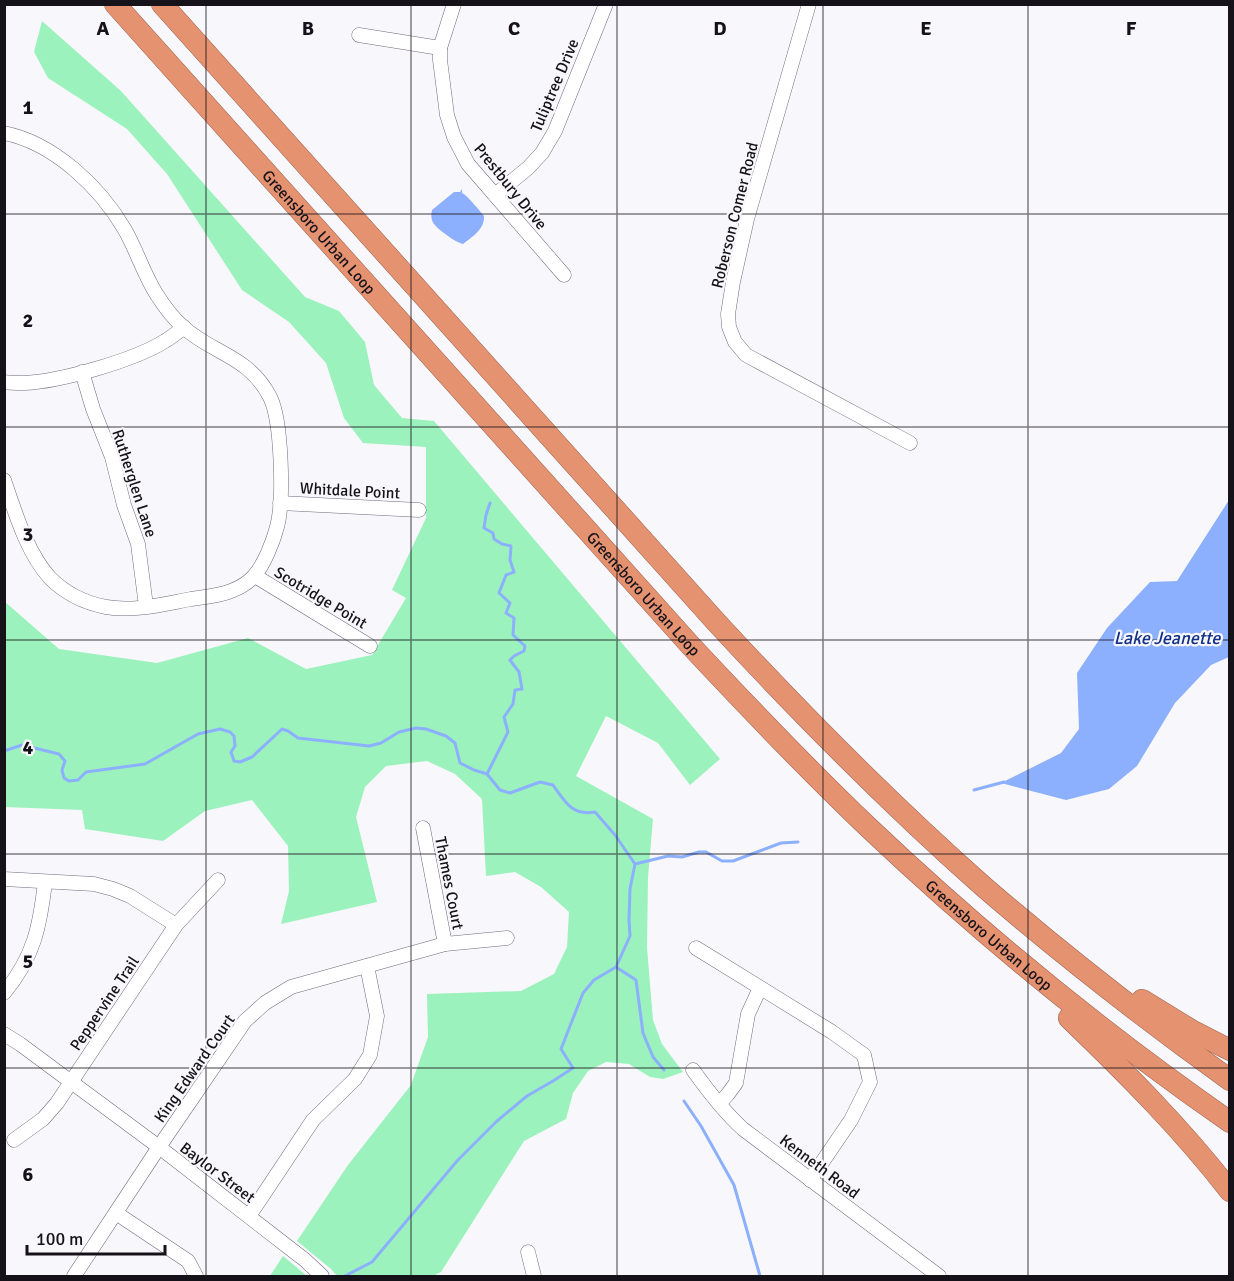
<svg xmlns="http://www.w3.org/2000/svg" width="1234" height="1281" font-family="Signika,sans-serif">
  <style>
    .green { fill: #9cf2bd }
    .water { fill: #8cb0fe }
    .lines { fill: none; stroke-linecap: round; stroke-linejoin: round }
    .stream { stroke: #8cb0fe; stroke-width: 3 }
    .minor-casing { stroke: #726a7f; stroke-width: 15 }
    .highway-casing { stroke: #9c6553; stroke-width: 22 }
    .minor { stroke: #fff; stroke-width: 14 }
    .highway { stroke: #e59271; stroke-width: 21 }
    .grid { fill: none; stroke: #15121a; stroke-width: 1.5; stroke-opacity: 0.55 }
    .labels { text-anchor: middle; stroke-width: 4.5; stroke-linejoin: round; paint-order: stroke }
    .street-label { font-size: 16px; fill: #15121a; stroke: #f8f7fb }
    .water-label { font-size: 18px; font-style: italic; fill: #123188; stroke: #f8f7fb }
    .grid-label { font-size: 20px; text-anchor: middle; font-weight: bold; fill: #15121a; stroke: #f8f7fb; stroke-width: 4.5; stroke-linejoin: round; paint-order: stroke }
  </style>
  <rect width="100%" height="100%" fill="#f8f7fb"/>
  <g class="green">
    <polygon points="42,21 121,91 305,297 339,311 365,342 374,385 402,418 434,421 720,759 690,785 658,743 606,716 576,776 653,819 648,877 647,948 653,1020 662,1044 683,1072 663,1079 650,1077 629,1064 606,1062 588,1071 573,1093 566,1119 524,1141 441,1272 433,1276 337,1276 331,1269 297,1241 348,1165 411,1085 428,1037 427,994 521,991 554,974 567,947 569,912 541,887 515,872 486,876 482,799 455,774 427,761 386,766 365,787 356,817 377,902 281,924 289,891 288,846 252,800 205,811 163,841 85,829 82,810 5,807 4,601 59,649 157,663 248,638 306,669 372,655 406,598 392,590 426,518 426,447 363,443 344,418 326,363 289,322 242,290 167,174 127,129 48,78 34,52"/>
    <polygon points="283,1256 307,1276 270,1276"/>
  </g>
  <g class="water">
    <path d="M462,189V193C468,196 479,210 484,216C485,229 472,237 463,244C455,242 439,230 434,224C431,220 431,215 432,210L454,192H460Z"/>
    <polygon points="1229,500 1229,657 1211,665 1175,703 1137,766 1109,789 1066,800 1001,783 1061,753 1079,729 1077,673 1107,628 1150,582 1177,581"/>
  </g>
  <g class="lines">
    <g class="stream">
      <path d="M4,751L22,745L59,754L65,761L62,770L64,778L69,781L78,780L86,772L145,764L198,734L220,729L230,732L234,736L235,746L231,752L234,761L240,762L252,757L282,729L288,731L298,738L369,746L381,743L399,732L416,728L426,729L446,736L455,743L460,763L474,770L487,774L500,790L510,793L540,782L553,785C565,802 572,816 595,812L615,835L635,864L630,889L629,920L630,936L616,967L594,980L583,993L561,1049L573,1068L553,1081L527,1096L497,1121L457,1161L372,1262L345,1276"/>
      <polyline points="487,774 508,732 504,717 513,704 515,690 522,689 519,672 510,660 514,656 524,651 525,646 513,635 514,618 506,613 510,603 499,593 506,575 514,572 510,560 511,546 502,544 494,539 493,533 484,528 486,515 490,503"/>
      <polyline points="974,790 1004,782"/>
      <polyline points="635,864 668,856 682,857 699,852 706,852 722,861 733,861 781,843 798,842"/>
      <polyline points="616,967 636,980 643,1033 653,1057 664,1070"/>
      <polyline points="684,1101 701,1126 734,1185 760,1276"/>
    </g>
    <defs>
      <g id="minor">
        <polyline points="454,4 440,48 440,60 447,115 454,137 468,164 564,275"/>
        <polyline points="809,4 747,219 733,282 728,314 729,327 735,342 746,355 910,443"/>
        <polyline points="359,35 440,48"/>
        <path d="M4,133C54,143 100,187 125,230C137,251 144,275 157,295C164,306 173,318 183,327C213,354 249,356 270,397C282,421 284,501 277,527C273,542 264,565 254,576C248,583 239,588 231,591C219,596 204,597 191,599C164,604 134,612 106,607C85,603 65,593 50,578C27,553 15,512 4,480"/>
        <polyline points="495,195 528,168 542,153 555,131 606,4"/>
        <polyline points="82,372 93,409 112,457 124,505 138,544 146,606"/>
        <path d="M4,382C11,383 17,383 23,383C59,382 135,360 165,341C172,337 178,332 184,327"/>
        <polyline points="280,503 419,510"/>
        <polyline points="255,576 370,646"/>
        <polyline points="423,828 445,944"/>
        <polyline points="4,879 94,884 113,889 130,896 176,925"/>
        <polyline points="696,948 832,1032 864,1055 870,1082 851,1120 810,1180"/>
        <path d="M4,993C34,957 40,926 45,882"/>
        <polyline points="4,1034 20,1044 159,1147 305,1260 322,1276"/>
        <path d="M693,1070C708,1091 723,1111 743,1129L939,1276"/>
        <polyline points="719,1104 728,1094 736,1083 748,1014 760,988"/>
        <polyline points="14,1140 43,1119 57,1103 176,925 218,880"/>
        <polyline points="116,1213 188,1261 196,1276"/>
        <polyline points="249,1216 313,1120 355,1079 370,1055 377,1016 367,966"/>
        <polyline points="528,1252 534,1276"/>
        <polyline points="74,1276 159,1147 245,1021 265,1003 291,987 445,944 507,938"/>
      </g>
      <g id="highway">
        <path id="s1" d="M115,4L691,646C749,708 807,769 868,827C981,934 1102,1033 1230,1122"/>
        <path d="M162,4L717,623C802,715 890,804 984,887C1063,955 1145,1019 1230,1080"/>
        <polyline points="1142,1000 1191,1030 1230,1050"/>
        <path d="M1069,1018C1126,1073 1181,1128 1230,1191"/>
      </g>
    </defs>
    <use href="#minor" class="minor-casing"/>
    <use href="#highway" class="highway-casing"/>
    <use href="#minor" class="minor"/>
    <use href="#highway" class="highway"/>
  </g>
  <path class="grid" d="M206,4V1276M411,4V1276M617,4V1276M823,4V1276M1028,4V1276M4,214H1230M4,427H1230M4,640H1230M4,854H1230M4,1068H1230"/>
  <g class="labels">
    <g class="street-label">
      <text transform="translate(554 85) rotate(-67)" y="6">Tuliptree Drive</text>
      <text transform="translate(511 186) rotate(51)" y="6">Prestbury Drive</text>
      <text transform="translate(734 215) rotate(-76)" y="6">Roberson Comer Road</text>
      <text dy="6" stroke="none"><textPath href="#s1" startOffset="306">Greensboro Urban Loop</textPath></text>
      <text transform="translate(135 483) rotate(72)" y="6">Rutherglen Lane</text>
      <text transform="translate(350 490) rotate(3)" y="6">Whitdale Point</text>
      <text dy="6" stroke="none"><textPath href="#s1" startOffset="792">Greensboro Urban Loop</textPath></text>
      <text transform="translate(321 597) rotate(31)" y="6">Scotridge Point</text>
      <text transform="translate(450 883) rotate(79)" y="6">Thames Court</text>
      <text dy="6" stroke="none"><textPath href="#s1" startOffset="1278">Greensboro Urban Loop</textPath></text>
      <text transform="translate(104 1003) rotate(-56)" y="6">Peppervine Trail</text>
      <text transform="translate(194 1068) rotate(-55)" y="6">King Edward Court</text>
      <text transform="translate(820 1166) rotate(37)" y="6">Kenneth Road</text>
      <text transform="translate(218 1172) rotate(37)" y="6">Baylor Street</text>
    </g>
    <g class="water-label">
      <text x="1167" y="644">Lake Jeanette</text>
    </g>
  </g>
  <g class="grid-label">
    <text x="103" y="35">A</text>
    <text x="308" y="35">B</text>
    <text x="514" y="35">C</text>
    <text x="720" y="35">D</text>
    <text x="926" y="35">E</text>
    <text x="1131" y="35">F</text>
    <text x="28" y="114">1</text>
    <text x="28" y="327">2</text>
    <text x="28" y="541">3</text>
    <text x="28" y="754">4</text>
    <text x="28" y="968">5</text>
    <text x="28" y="1181">6</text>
  </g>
  <rect width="1234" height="1281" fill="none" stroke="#15121a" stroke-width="12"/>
  <path d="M27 1245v9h138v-9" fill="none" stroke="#15121a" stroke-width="3"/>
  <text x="36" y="1245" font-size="18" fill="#15121a" stroke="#f8f7fb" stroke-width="4.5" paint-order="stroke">100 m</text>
</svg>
